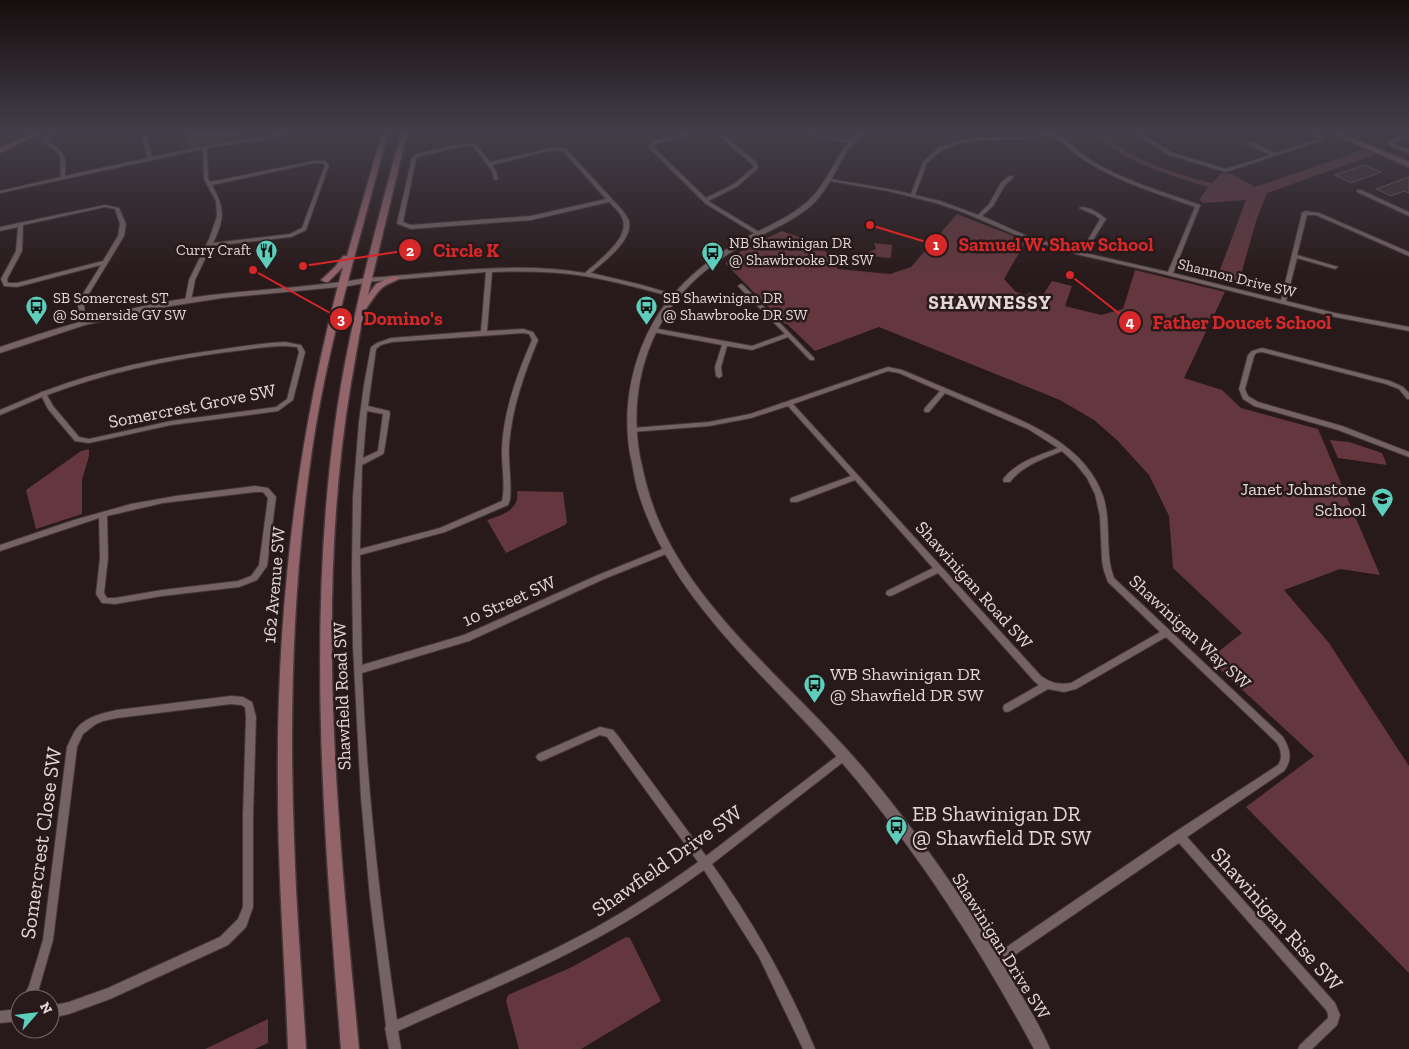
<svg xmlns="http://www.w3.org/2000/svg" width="1409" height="1049" font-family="'Zilla Slab',serif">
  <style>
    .green { fill: #63373d }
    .building { fill: #3c2c2d; stroke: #715e5f }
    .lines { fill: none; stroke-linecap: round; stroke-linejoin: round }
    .minor-casing { stroke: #433738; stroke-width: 2 }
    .tertiary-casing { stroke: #433738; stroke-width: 2 }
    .secondary-casing { stroke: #433738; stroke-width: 3 }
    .minor { fill: #756264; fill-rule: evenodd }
    .tertiary { fill: #756264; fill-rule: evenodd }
    .secondary { fill: #94646b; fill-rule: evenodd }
    .labels { text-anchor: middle; stroke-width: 5; stroke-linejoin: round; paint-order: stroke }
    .far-poi-label { font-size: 15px; fill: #e3d7d8; stroke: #28191a; text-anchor: start }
    .far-street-label { font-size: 15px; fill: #e3d7d8; stroke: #28191a }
    .street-label { font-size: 18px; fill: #e3d7d8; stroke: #28191a }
    .poi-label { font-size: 18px; fill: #e3d7d8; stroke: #28191a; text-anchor: end }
    .far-district-label { font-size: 19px; font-weight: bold; letter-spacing: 1px; fill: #e3d7d8; stroke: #28191a }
    .near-poi-label { font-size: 21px; fill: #e3d7d8; stroke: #28191a; text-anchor: start }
    .near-street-label { font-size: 21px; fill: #e3d7d8; stroke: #28191a }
    .leader { fill: none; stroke: #d62828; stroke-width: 2 }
    .callout-dot { fill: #d62828; stroke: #28191a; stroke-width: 2 }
    .mark-label { font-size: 15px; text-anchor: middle; font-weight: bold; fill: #fff }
    .callout-label { font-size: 19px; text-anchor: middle; font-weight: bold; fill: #d62828; stroke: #28191a; stroke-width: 5; stroke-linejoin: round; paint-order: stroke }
  </style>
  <rect width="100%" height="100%" fill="#28191a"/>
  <g class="green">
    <polygon points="184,133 241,133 242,137 189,148"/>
    <path d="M1093,133C1104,133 1111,142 1120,147C1148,165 1180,175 1212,183L1221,173L1232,174L1255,187L1363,150L1374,155L1267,193L1257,218L1238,285L1211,279L1220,270L1246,200L1204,203L1199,200L1208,187C1167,175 1125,162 1093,133Z"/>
    <polygon points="957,214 1026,241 1004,279 1016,292 1027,295 1028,293 1043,295 1052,281 1072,286 1065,306 1101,315 1123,309 1135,270 1225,292 1184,378 1222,390 1241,408 1318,429 1380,575 1340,569 1284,590 1329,643 1409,766 1409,973 1246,807 1314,756 1209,659 1242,633 1173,568 1169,516 1149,475 1117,440 1094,420 1060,400 879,327 815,351 787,324 785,324 725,263 745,248 782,231 821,245 838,269 890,274 911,267"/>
    <polygon points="874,243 892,245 891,258 867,256 867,253 876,249"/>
    <polygon points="1330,440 1349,442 1382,453 1387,465 1338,458"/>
    <polygon points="89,449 89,456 82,480 82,514 36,529 26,490 81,451"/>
    <path d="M517,491L563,492L567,522L565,525L506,553L487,520C502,515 520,510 517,491Z"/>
    <polygon points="626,937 630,938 661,1001 581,1049 519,1049 506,1001 508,995 572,967"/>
    <polygon points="268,1019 268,1043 255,1049 205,1049"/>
  </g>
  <g class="building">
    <polygon points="1365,165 1381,172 1351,183 1335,175"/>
    <polygon points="1409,177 1409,193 1404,191 1391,196 1376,189"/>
  </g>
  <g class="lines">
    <defs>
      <g id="minor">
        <path d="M53,133H58L47,141C66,153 66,154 65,176L147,158L142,133H146L152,157L205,146L282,133H292L260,140L207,148L208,179L210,182L314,161H325L329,165L306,230L291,237L211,246L195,280L191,301L188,303L185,301L189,280L210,237L217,216L216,201L204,179L203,149L0,193V191L61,177L60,156L55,150L42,141ZM314,163H322L325,165L302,228L290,234L213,243C225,218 225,209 212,185Z"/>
        <polygon points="687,133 696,133 657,143 653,147 706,198 734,184 754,167 752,164 716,133 721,133 756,162 758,167 758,168 738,186 708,201 761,233 761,235 757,235 706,204 648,147 653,141"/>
        <polygon points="802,133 812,133 852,142 850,143"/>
        <path d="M1047,133C1065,133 1077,152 1092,161C1125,181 1164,192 1200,205V206L1173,273L1281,300L1302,213L1305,211L1319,213L1409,252V256L1316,215H1307L1297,255L1338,267L1335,269L1297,258L1286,301L1335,313L1409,327V331L1335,317L1155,272L1080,255L1023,238L965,213L936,203L888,191L830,181L828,180L830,179L888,189L911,194L923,162L938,148L957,141L978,138L1024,137ZM1050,135L1055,137C1066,145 1077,156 1089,163C1121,183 1160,194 1195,207L1168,272L1085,253L1106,219C1099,213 1087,205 1079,208L1095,215L1100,219L1081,252L1027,236L982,216L993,206L1005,185L1013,178V176H1009L1001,183L989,204L978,215L940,201L915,195L927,163L942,150L960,143L978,140L1024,139Z"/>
        <polygon points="1134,133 1139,133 1173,153 1226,169 1271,155 1247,144 1247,142 1251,142 1275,153 1320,139 1313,133 1318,133 1325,139 1226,172 1169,155"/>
        <polygon points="1409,134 1409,136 1393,142 1396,145 1409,150 1409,153 1392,147 1388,142"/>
        <path d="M463,144H476L490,162L552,148L566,149L623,211C625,214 628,218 629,221C633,241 603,262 591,273L638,284L680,296L677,298C646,290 615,281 584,276C553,271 522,271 492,272L487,331L523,329L533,332L538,340C524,374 512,408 509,445C508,463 512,482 510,500L508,505L445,532L360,555L362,665L464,635L598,575L665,548H671L672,550L671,552L604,579L469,641L362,673C367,789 380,905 397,1020C463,990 531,963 595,928C630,908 665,886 698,862L607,737L600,735L544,760L541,761L538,760L536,757L538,754L600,727L613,730L618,736L706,856L841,753L844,752L847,753L849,756L847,759L712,864C753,922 788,983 815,1049H803L759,957L704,870C671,894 637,916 601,936C536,972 466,1000 398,1031L401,1049H389L385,1028L386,1026L370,898L361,798L353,646L352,571L353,497L359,422L364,385L371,347L377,343L391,338L481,331L486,272L367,282L364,280L367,278C439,273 513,261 585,273C598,261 629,239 623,220C621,213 614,207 609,202L531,220L411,229L398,224L397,223L412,158L416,154ZM463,146H473L492,171L494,179L496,180L498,179L496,171L492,165L552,150L563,151L606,199L531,216L411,225L403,222L416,159L420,156ZM523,333L529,334L532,340C517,374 504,410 502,447C501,465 506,484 502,501L440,528L360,549L362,465L383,454L384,452L390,413L389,411L368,406L376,349L381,345L392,342ZM367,411L383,414L378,451L363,458Z"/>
        <polygon points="1357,190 1361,190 1409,212 1409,216 1357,192"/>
        <path d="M105,205L119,208L126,224L124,236L87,297L84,305L86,323L85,324H81L80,323L78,305L81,297L101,265L17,287L4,286L1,279L16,251L18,227L0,231V227ZM105,207L115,209L120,224L118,236L103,261L17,283H8L7,279L22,251L23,225Z"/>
        <polygon points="741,284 743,285 814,358 814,360 810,360 788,337 752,350 727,346 721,367 722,376 719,378 716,376 715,367 722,345 653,332 650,330 653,328 752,346 785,334 739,287 738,286"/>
        <path d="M285,342L301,345L305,352L293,400L278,411L171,425L89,443L75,441L48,409L42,397L0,415V410L40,393L41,392L45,391C102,369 163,357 224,349C244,346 265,343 285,342ZM285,346L297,347L299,352L287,399L276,407L171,421L89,439L79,437L53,406L47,395C105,373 166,360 227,352C247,350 266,346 285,346Z"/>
        <polygon points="1262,348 1390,381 1403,387 1409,393 1409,399 1407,399 1399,389 1386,384 1262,352 1256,353 1254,356 1245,389 1248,396 1258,402 1342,426 1409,452 1409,457 1338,430 1254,406 1243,399 1239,389 1248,355 1252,351"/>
        <path d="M888,367L902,370C927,380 951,391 976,401C1023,421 1084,442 1103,496C1112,522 1104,552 1114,578L1283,737C1290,749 1293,759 1284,771L1187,837L1335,1003L1340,1015L1337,1025L1312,1049H1298L1300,1045L1328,1018V1015L1327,1011L1179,843L997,967L993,969L989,967L987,963L989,959L1175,832L1278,765C1283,758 1281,750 1277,743L1166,637L1076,689L1064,692L1048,689L1010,711L1007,712L1004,711L1003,708L1004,705L1039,685L1035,682L938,573L893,595L890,596L887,595L886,593L887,591L933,568L855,480L797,502H791L790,500L791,498L851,476L788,406L751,418L709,426L632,432L629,430L632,428L709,422L750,414ZM888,371L899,373L940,391L925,408L924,410L925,412H929L945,393L1028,429L1058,448C1038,456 1018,461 1004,478L1003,480L1004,482H1010C1023,465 1043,459 1062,451L1075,463L1087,478L1095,494L1100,516L1102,561L1104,571L1108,582L1160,632L1071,683C1059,685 1051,683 1041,676L793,404Z"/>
        <path d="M255,486L268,488L276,497L267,566L257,580L239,587L162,596L115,604L102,603L96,594L100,558L99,518L0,551V545L74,520L131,504L176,496ZM255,492H263L268,498L259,565L251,576L238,581L162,590L115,598H107L104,593L108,558L107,516L163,503Z"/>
        <path d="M231,696L243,697L252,702L256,717L253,816V907L246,927L228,945L110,999L69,1014L50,1018V1006L69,1002L108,988L220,937L238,919L243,907V816L246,717L245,707L241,705L231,704L117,718L103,721L96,724L83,734L77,747L53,940L38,992L34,999H22L29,986L43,940L67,747C70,741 73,733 77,728C86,717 103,713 117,710Z"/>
        <polygon points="20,1009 20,1021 0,1023 0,1011"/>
      </g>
      <g id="tertiary">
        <path d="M857,133H864C858,139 853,144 848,150C836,168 829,188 814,203C797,219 775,228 754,239C719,257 685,283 664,318C639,359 631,409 640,457C645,481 651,505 662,528C705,621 800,692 865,770C919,834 966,902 1008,973C1023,998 1039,1023 1050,1049H1034C986,960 934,877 871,798C846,766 819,736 791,707C730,643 662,576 637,488C634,477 633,466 630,454C622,407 632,357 657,316C679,282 712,256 747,237C767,226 789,218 807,202C829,183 835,153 857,133Z"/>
        <path d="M367,278L371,280L370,282L349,286L222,298L165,307L85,325L0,353V347C64,325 129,306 196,297C253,289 310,288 367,278Z"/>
      </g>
      <g id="secondary">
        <polygon points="33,133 42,133 0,153 0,148"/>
        <path d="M382,133H388C360,238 328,342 312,450C293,579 289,710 294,840C296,910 302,979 306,1049H288C285,963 278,878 278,792C276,613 296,440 343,267L328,282H325L321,280L335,267L343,256H347Z"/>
        <path d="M401,133H407L368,295L376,284L393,276H396L400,278C395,282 388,283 383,287C377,292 370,303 366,309C361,317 354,370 351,383C314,603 338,828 359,1049H341C325,844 307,637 334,432C347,331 375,232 401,133Z"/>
        <polygon points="1331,133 1340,133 1409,162 1409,167"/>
      </g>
    </defs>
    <use href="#minor" class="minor-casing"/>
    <use href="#tertiary" class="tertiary-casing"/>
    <use href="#secondary" class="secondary-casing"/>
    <use href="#minor" class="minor"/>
    <use href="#tertiary" class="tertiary"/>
    <use href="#secondary" class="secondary"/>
  </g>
  <linearGradient id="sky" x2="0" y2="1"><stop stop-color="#160e0e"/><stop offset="0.47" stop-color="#423e49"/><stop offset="1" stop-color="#423e49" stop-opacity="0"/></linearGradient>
  <rect width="1409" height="280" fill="url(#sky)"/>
  <defs>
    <symbol id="restaurant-pin" viewBox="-11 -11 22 30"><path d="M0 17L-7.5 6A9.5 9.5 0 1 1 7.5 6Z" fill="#5ccebb" stroke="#28191a"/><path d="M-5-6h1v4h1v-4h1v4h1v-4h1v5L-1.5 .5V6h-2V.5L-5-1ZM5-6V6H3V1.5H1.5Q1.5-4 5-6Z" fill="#111"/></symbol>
    <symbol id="bus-pin" viewBox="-11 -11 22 30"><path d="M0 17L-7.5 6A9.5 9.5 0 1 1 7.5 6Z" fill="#5ccebb" stroke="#28191a"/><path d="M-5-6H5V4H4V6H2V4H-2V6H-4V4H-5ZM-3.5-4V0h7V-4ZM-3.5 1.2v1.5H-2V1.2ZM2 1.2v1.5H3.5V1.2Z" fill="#111"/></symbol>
    <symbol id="school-pin" viewBox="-11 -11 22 30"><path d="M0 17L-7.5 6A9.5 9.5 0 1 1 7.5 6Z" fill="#5ccebb" stroke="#28191a"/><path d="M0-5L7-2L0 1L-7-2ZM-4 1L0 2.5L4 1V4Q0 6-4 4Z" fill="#111"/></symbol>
  </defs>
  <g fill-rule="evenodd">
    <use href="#restaurant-pin" x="254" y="238" width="25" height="34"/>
    <use href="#bus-pin" x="700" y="240" width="25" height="34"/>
    <use href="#bus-pin" x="24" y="294" width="25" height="34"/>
    <use href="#bus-pin" x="634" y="294" width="25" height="34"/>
    <use href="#school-pin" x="1370" y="486" width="25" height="34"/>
    <use href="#bus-pin" x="802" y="672" width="25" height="34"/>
    <use href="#bus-pin" x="884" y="814" width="25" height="34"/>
  </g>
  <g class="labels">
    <g class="far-poi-label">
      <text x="729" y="248">NB Shawinigan DR<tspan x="729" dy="17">@ Shawbrooke DR SW</tspan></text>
      <text x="251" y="255" text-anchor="end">Curry Craft</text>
      <text x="53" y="303">SB Somercrest ST<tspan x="53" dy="17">@ Somerside GV SW</tspan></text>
      <text x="663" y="303">SB Shawinigan DR<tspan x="663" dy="17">@ Shawbrooke DR SW</tspan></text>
    </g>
    <g class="far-street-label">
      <text transform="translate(1237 278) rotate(14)" y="5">Shannon Drive SW</text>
    </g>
    <g class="street-label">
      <text transform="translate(192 406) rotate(-11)" y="6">Somercrest Grove SW</text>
      <text transform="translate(274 585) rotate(-85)" y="6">162 Avenue SW</text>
      <text transform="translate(974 585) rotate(48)" y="6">Shawinigan Road SW</text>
      <text transform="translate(509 601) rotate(-24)" y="6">10 Street SW</text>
      <text transform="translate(1190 632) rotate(43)" y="6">Shawinigan Way SW</text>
      <text transform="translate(342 696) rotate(-92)" y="6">Shawfield Road SW</text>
      <text transform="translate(1001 946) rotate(58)" y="6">Shawinigan Drive SW</text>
    </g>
    <g class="poi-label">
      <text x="1366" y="495">Janet Johnstone<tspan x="1366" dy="21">School</tspan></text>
      <text x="830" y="680" text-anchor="start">WB Shawinigan DR<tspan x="830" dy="21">@ Shawfield DR SW</tspan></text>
    </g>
    <g class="far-district-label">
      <text x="990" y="309">SHAWNESSY</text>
    </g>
    <g class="near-poi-label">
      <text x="912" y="821">EB Shawinigan DR<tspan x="912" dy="24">@ Shawfield DR SW</tspan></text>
    </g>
    <g class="near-street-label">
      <text transform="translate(41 843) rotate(-82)" y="7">Somercrest Close SW</text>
      <text transform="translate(667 861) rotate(-35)" y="7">Shawfield Drive SW</text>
      <text transform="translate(1277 919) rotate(48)" y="7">Shawinigan Rise SW</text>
    </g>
  </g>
  <path class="leader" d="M870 225L936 245M303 266L410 250M253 270L341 319M1070 275L1130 322"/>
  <g class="callout-dot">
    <circle cx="870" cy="225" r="5"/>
    <circle cx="303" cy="266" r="5"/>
    <circle cx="253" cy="270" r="5"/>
    <circle cx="1070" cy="275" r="5"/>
    <circle cx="936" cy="245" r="12"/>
    <circle cx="410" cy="250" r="12"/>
    <circle cx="341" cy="319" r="12"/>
    <circle cx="1130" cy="322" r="12"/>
  </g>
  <g class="mark-label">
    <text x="936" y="250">1</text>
    <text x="410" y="256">2</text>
    <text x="341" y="324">3</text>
    <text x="1130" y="327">4</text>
  </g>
  <g class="callout-label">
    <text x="1056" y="251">Samuel W. Shaw School</text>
    <text x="466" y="257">Circle K</text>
    <text x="403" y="325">Domino's</text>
    <text x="1242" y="329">Father Doucet School</text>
  </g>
  <g transform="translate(35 1014) rotate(62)"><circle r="24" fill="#28191a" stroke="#736566"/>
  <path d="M0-4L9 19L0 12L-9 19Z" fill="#5ccebb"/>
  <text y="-8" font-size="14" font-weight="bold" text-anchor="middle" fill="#e3d7d8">N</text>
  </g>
</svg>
